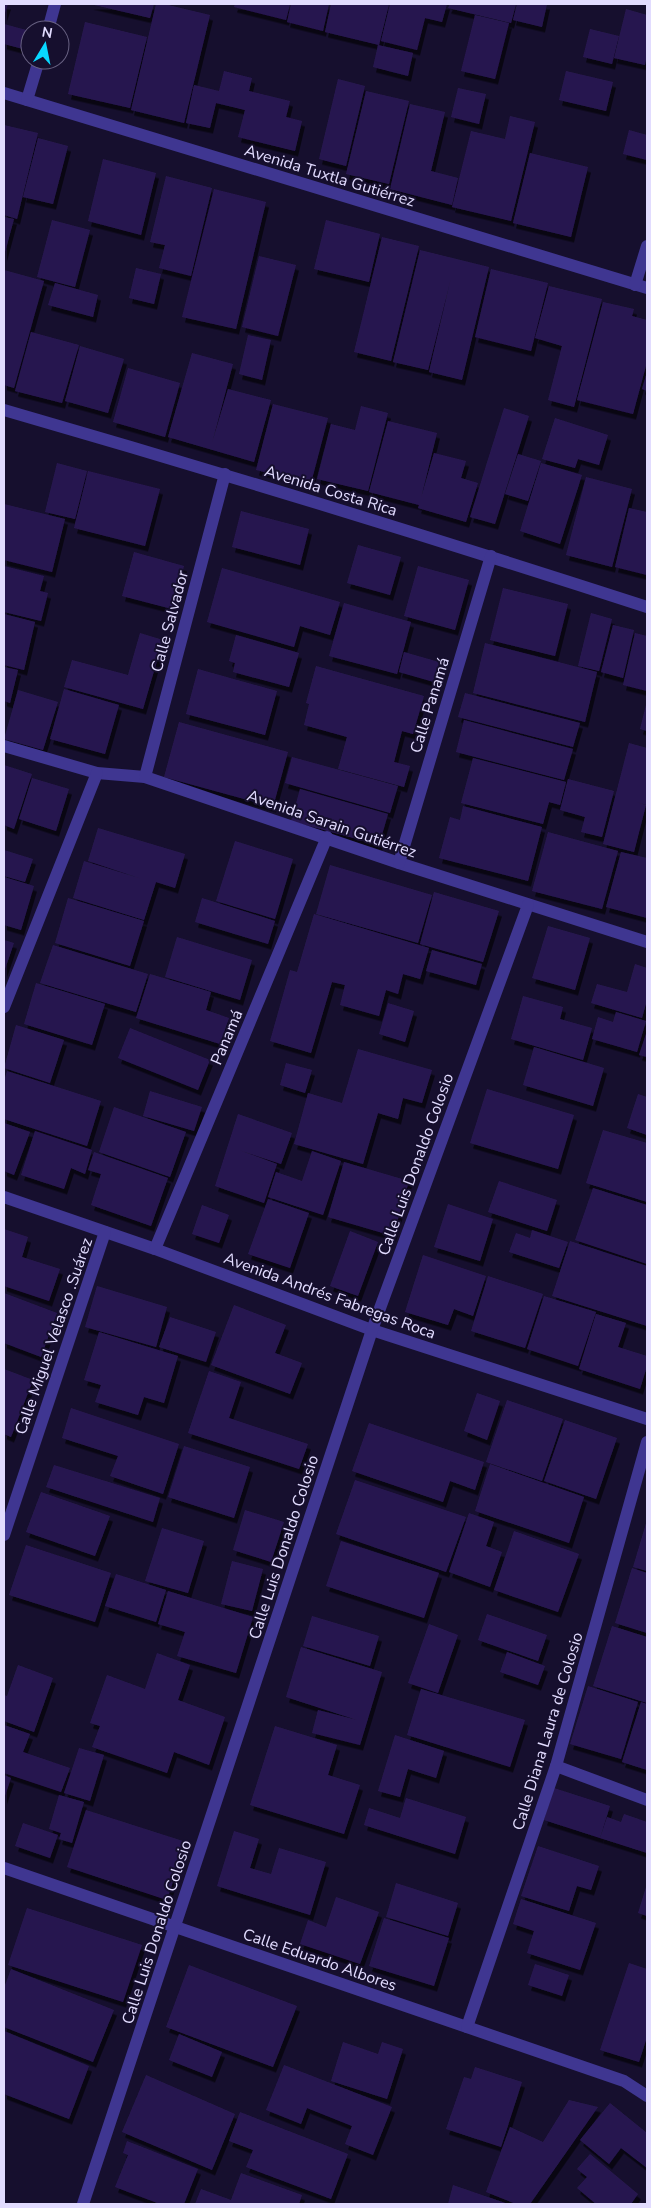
<svg xmlns="http://www.w3.org/2000/svg" width="651" height="2208" font-family="'Nunito Sans',sans-serif">
  <style>
    .building { fill: #281950; filter: url(#shadow) }
    .lines { fill: none; stroke-linecap: round; stroke-linejoin: round }
    .street { stroke: #3f3691; stroke-width: 12 }
    .labels { text-anchor: middle; stroke-width: 4; stroke-linejoin: round; paint-order: stroke }
    .street-label { font-size: 16px; fill: #e2dcff; stroke: #160f2e }
  </style>
  <defs>
    <filter id="shadow"><feDropShadow dx="3" dy="5.5" stdDeviation="0" flood-color="#0009"/></filter>
  </defs>
  <rect width="100%" height="100%" fill="#160f2e"/>
  <g class="building">
    <polygon points="4,4 8,4 4,16"/>
    <polygon points="90,4 154,4 150,18"/>
    <polygon points="156,4 164,4 210,15 184,123 131,110"/>
    <polygon points="235,4 290,4 286,20 234,7"/>
    <polygon points="291,4 329,4 323,31 287,22"/>
    <polygon points="331,4 389,4 379,45 325,32"/>
    <polygon points="390,4 447,4 442,22 425,18 417,50 381,41"/>
    <polygon points="450,4 516,4 511,23 448,8"/>
    <polygon points="517,4 547,4 542,27 513,20"/>
    <polygon points="626,9 647,15 647,54 645,65 614,58"/>
    <polygon points="475,15 509,23 495,79 461,71"/>
    <polygon points="85,22 147,37 130,108 68,94"/>
    <polygon points="4,24 30,31 27,50 4,44"/>
    <polygon points="590,29 619,36 612,64 583,57"/>
    <polygon points="378,45 413,53 408,76 373,67"/>
    <polygon points="224,71 252,78 249,91 290,101 286,117 302,121 295,151 238,137 245,110 216,103 210,128 186,123 194,85 219,91"/>
    <polygon points="566,71 613,82 606,111 559,100"/>
    <polygon points="338,79 365,86 346,166 319,159"/>
    <polygon points="458,88 486,94 479,124 451,117"/>
    <polygon points="366,91 409,101 389,184 346,174"/>
    <polygon points="410,104 445,112 431,171 458,178 452,205 390,189"/>
    <polygon points="510,116 535,122 511,221 452,207 471,131 505,139"/>
    <polygon points="4,125 38,133 17,219 4,215"/>
    <polygon points="629,130 647,135 647,160 623,154"/>
    <polygon points="38,138 68,146 53,204 23,197"/>
    <polygon points="530,153 588,167 571,237 513,223"/>
    <polygon points="103,159 156,173 141,235 88,221"/>
    <polygon points="166,176 212,188 191,276 159,268 165,245 150,242"/>
    <polygon points="214,189 266,202 236,329 182,317"/>
    <polygon points="4,217 14,219 4,256"/>
    <polygon points="52,220 90,230 75,287 37,277"/>
    <polygon points="326,220 380,234 369,282 314,269"/>
    <polygon points="382,237 419,246 391,361 354,352"/>
    <polygon points="420,250 489,267 462,380 429,372 451,278 428,370 393,362"/>
    <polygon points="259,256 296,265 278,336 242,327"/>
    <polygon points="136,268 161,274 154,304 129,298"/>
    <polygon points="491,269 548,283 531,351 475,337"/>
    <polygon points="4,270 44,281 14,388 4,385"/>
    <polygon points="55,283 98,295 93,317 48,305"/>
    <polygon points="549,286 602,299 574,407 548,400 562,346 535,338"/>
    <polygon points="603,302 634,309 632,316 647,320 647,362 633,414 577,400"/>
    <polygon points="31,332 79,345 62,403 15,391"/>
    <polygon points="248,335 271,340 262,380 239,374"/>
    <polygon points="80,346 124,359 108,413 65,401"/>
    <polygon points="192,353 233,364 212,443 228,389 271,400 254,462 168,437"/>
    <polygon points="128,368 180,383 165,437 113,422"/>
    <polygon points="647,372 647,391 642,389"/>
    <polygon points="273,404 328,418 311,483 256,470"/>
    <polygon points="361,406 388,413 368,491 317,479 331,424 355,430"/>
    <polygon points="504,408 529,416 495,524 470,517"/>
    <polygon points="555,418 608,435 599,465 578,459 575,468 542,459"/>
    <polygon points="388,421 437,433 421,498 434,453 466,461 461,478 478,483 466,522 418,508 419,505 369,492"/>
    <polygon points="518,454 541,461 528,501 505,494"/>
    <polygon points="57,463 87,471 75,519 45,512"/>
    <polygon points="541,463 582,475 560,544 520,531"/>
    <polygon points="88,471 160,489 145,546 74,528"/>
    <polygon points="586,477 632,489 612,567 566,555"/>
    <polygon points="4,504 65,519 52,572 4,560"/>
    <polygon points="629,508 647,512 647,575 615,567"/>
    <polygon points="241,511 309,529 300,565 232,547"/>
    <polygon points="358,545 401,557 390,595 347,583"/>
    <polygon points="134,552 184,566 172,609 122,596"/>
    <polygon points="4,566 44,576 40,591 48,593 41,621 4,612"/>
    <polygon points="418,566 469,580 455,630 404,616"/>
    <polygon points="222,568 340,602 330,635 300,626 294,647 207,622"/>
    <polygon points="503,588 568,604 555,656 490,640"/>
    <polygon points="344,603 411,622 397,674 329,656"/>
    <polygon points="591,613 612,619 599,671 578,666"/>
    <polygon points="4,614 35,622 24,670 4,665"/>
    <polygon points="613,625 634,630 623,678 601,672"/>
    <polygon points="140,633 163,640 143,709 64,687 72,660 128,675"/>
    <polygon points="635,633 647,636 647,691 623,685"/>
    <polygon points="236,635 299,653 289,687 233,672 235,663 229,661"/>
    <polygon points="485,643 597,672 585,722 473,693"/>
    <polygon points="404,652 439,662 434,682 399,672"/>
    <polygon points="316,666 424,696 413,734 402,731 394,762 410,766 404,787 338,769 347,737 304,725 309,704 306,703"/>
    <polygon points="4,667 18,670 10,703 4,701"/>
    <polygon points="198,669 277,691 265,735 186,714"/>
    <polygon points="64,689 119,705 105,754 50,739"/>
    <polygon points="18,690 58,702 43,750 4,739"/>
    <polygon points="465,693 580,723 573,747 458,717"/>
    <polygon points="647,701 647,731 640,729"/>
    <polygon points="464,720 573,749 564,780 456,752"/>
    <polygon points="179,722 288,752 273,807 164,777"/>
    <polygon points="629,743 647,748 647,805 636,802 646,805 634,852 603,844"/>
    <polygon points="292,757 398,786 390,813 285,783"/>
    <polygon points="473,758 566,782 560,805 549,802 543,824 461,803"/>
    <polygon points="4,765 32,774 14,829 4,825"/>
    <polygon points="32,778 69,789 56,831 19,819"/>
    <polygon points="568,779 614,791 602,837 581,832 585,817 560,810"/>
    <polygon points="300,789 388,814 379,845 291,821"/>
    <polygon points="463,806 542,827 528,881 439,858 450,817 460,820"/>
    <polygon points="98,828 185,854 175,888 156,882 144,920 73,898 84,861 142,879 88,861"/>
    <polygon points="548,832 618,851 602,909 532,891"/>
    <polygon points="235,841 293,859 275,919 216,901"/>
    <polygon points="4,850 33,859 25,882 4,876"/>
    <polygon points="621,852 647,858 647,918 606,907"/>
    <polygon points="330,865 432,895 418,943 316,914"/>
    <polygon points="4,877 34,886 21,930 4,925"/>
    <polygon points="434,892 499,911 483,962 420,944"/>
    <polygon points="68,898 144,921 130,966 55,943"/>
    <polygon points="202,898 275,921 268,944 195,922"/>
    <polygon points="314,914 429,948 420,979 403,974 398,994 386,990 379,1016 340,1005 345,985 332,982 311,1053 270,1041 290,970 297,972"/>
    <polygon points="548,926 590,938 575,990 532,978"/>
    <polygon points="177,937 252,960 240,1000 165,977"/>
    <polygon points="4,940 14,943 4,972"/>
    <polygon points="53,945 148,974 136,1012 40,983"/>
    <polygon points="432,950 482,964 476,985 426,971"/>
    <polygon points="635,964 647,968 647,1000 642,1018 591,1003 597,984 627,992"/>
    <polygon points="150,974 211,992 206,1010 229,1018 220,1044 136,1018"/>
    <polygon points="36,983 105,1004 92,1045 24,1024"/>
    <polygon points="523,996 563,1007 560,1019 592,1028 583,1060 511,1039"/>
    <polygon points="388,1003 414,1011 405,1042 379,1034"/>
    <polygon points="616,1012 646,1021 637,1052 592,1039 598,1017 613,1022"/>
    <polygon points="16,1025 64,1040 50,1083 4,1068"/>
    <polygon points="130,1028 210,1060 198,1090 118,1058"/>
    <polygon points="647,1031 647,1057 639,1055"/>
    <polygon points="534,1047 604,1068 593,1106 523,1085"/>
    <polygon points="358,1049 432,1070 422,1103 403,1098 398,1119 378,1113 363,1164 294,1144 308,1093 342,1103"/>
    <polygon points="286,1063 312,1070 305,1093 280,1085"/>
    <polygon points="7,1071 101,1101 87,1146 4,1119 4,1081"/>
    <polygon points="487,1089 574,1115 558,1169 470,1143"/>
    <polygon points="150,1091 202,1107 194,1131 143,1116"/>
    <polygon points="638,1094 647,1097 647,1135 627,1128"/>
    <polygon points="114,1107 186,1132 170,1177 99,1152"/>
    <polygon points="238,1114 292,1133 281,1164 239,1150 277,1164 264,1203 215,1186"/>
    <polygon points="4,1123 30,1132 14,1175 4,1171"/>
    <polygon points="603,1130 647,1143 647,1202 586,1183"/>
    <polygon points="35,1131 92,1150 85,1174 71,1168 64,1189 21,1175"/>
    <polygon points="312,1151 341,1161 323,1215 268,1197 276,1172 302,1181"/>
    <polygon points="94,1152 168,1178 151,1226 91,1205 101,1174 88,1170"/>
    <polygon points="344,1162 409,1181 393,1236 328,1217"/>
    <polygon points="499,1181 557,1200 547,1231 488,1212"/>
    <polygon points="593,1188 647,1205 647,1264 575,1240"/>
    <polygon points="268,1199 309,1213 290,1268 248,1254"/>
    <polygon points="448,1204 493,1219 480,1261 434,1247"/>
    <polygon points="202,1205 229,1215 219,1243 192,1234"/>
    <polygon points="4,1229 28,1237 22,1257 60,1269 49,1301 4,1286"/>
    <polygon points="532,1230 568,1242 559,1268 509,1252 516,1233 530,1238"/>
    <polygon points="350,1231 378,1242 358,1296 330,1286"/>
    <polygon points="570,1241 647,1266 647,1326 552,1296"/>
    <polygon points="423,1255 486,1276 473,1316 454,1309 448,1325 405,1312"/>
    <polygon points="488,1276 543,1294 525,1348 471,1331"/>
    <polygon points="97,1286 167,1307 156,1347 85,1327"/>
    <polygon points="4,1293 57,1313 41,1357 4,1343"/>
    <polygon points="544,1296 596,1312 578,1366 527,1349"/>
    <polygon points="234,1305 286,1325 275,1353 302,1363 290,1394 211,1365"/>
    <polygon points="596,1314 626,1323 618,1347 647,1356 647,1366 640,1389 579,1369"/>
    <polygon points="170,1317 216,1332 206,1362 159,1347"/>
    <polygon points="99,1332 178,1356 164,1403 144,1397 138,1415 95,1402 101,1385 84,1380"/>
    <polygon points="4,1369 33,1380 11,1437 4,1434"/>
    <polygon points="209,1371 241,1382 229,1418 308,1444 299,1469 188,1433"/>
    <polygon points="477,1393 500,1401 487,1440 464,1431"/>
    <polygon points="507,1400 563,1419 542,1481 486,1462"/>
    <polygon points="71,1408 179,1444 163,1494 110,1476 118,1456 62,1438"/>
    <polygon points="565,1420 617,1438 596,1499 544,1481"/>
    <polygon points="369,1423 484,1462 475,1490 450,1481 443,1502 352,1471"/>
    <polygon points="184,1446 250,1467 234,1518 168,1497"/>
    <polygon points="490,1464 584,1497 569,1543 475,1511"/>
    <polygon points="54,1465 160,1498 153,1522 46,1487"/>
    <polygon points="355,1480 466,1517 446,1572 336,1534"/>
    <polygon points="41,1492 110,1516 95,1556 26,1532"/>
    <polygon points="245,1510 284,1522 271,1562 233,1550"/>
    <polygon points="469,1513 494,1522 486,1546 502,1552 490,1587 449,1572"/>
    <polygon points="647,1520 647,1571 633,1567"/>
    <polygon points="162,1528 204,1541 188,1593 145,1581"/>
    <polygon points="514,1531 579,1554 558,1612 494,1590"/>
    <polygon points="341,1541 439,1573 424,1618 326,1586"/>
    <polygon points="26,1545 111,1573 95,1622 9,1595"/>
    <polygon points="232,1561 263,1569 252,1611 221,1604"/>
    <polygon points="632,1568 647,1573 647,1633 615,1623"/>
    <polygon points="116,1574 166,1590 156,1622 105,1606"/>
    <polygon points="168,1591 253,1617 236,1673 177,1656 185,1632 158,1624"/>
    <polygon points="487,1614 547,1635 538,1661 478,1640"/>
    <polygon points="312,1616 379,1636 370,1666 303,1646"/>
    <polygon points="429,1624 458,1635 438,1693 408,1683"/>
    <polygon points="612,1626 647,1637 647,1703 593,1686"/>
    <polygon points="301,1647 382,1672 360,1745 312,1733 318,1710 357,1720 286,1697"/>
    <polygon points="507,1652 545,1666 538,1685 500,1672"/>
    <polygon points="157,1653 190,1665 178,1700 225,1717 209,1765 174,1752 167,1773 92,1747 100,1726 90,1723 107,1675 145,1689"/>
    <polygon points="18,1665 53,1678 34,1732 4,1721 4,1695 7,1696"/>
    <polygon points="588,1686 638,1702 621,1759 570,1744"/>
    <polygon points="421,1689 525,1720 510,1767 407,1735"/>
    <polygon points="641,1702 647,1704 647,1770 622,1762"/>
    <polygon points="4,1725 30,1734 23,1752 70,1768 61,1792 4,1773"/>
    <polygon points="275,1726 337,1745 328,1775 360,1785 344,1834 250,1805"/>
    <polygon points="395,1735 444,1751 436,1778 408,1769 400,1797 378,1791"/>
    <polygon points="79,1748 104,1755 90,1801 64,1793"/>
    <polygon points="4,1775 11,1778 4,1799"/>
    <polygon points="554,1788 610,1806 600,1838 544,1820"/>
    <polygon points="59,1795 84,1802 72,1843 59,1839 61,1833 49,1829"/>
    <polygon points="406,1798 466,1817 455,1854 364,1825 369,1808 400,1818"/>
    <polygon points="86,1810 186,1842 167,1900 67,1867"/>
    <polygon points="624,1814 647,1822 647,1853 600,1838 607,1817 621,1822"/>
    <polygon points="23,1823 58,1835 50,1858 15,1846"/>
    <polygon points="234,1831 259,1839 250,1868 271,1874 279,1848 326,1862 310,1915 217,1886"/>
    <polygon points="538,1846 599,1866 591,1890 577,1886 569,1911 521,1896"/>
    <polygon points="396,1883 458,1903 448,1936 386,1917"/>
    <polygon points="647,1884 647,1916 638,1913"/>
    <polygon points="336,1897 379,1912 360,1964 300,1944 308,1920 326,1927"/>
    <polygon points="521,1899 596,1923 580,1970 527,1953 534,1931 513,1924"/>
    <polygon points="27,1908 142,1945 123,2002 8,1965"/>
    <polygon points="384,1918 449,1938 434,1986 369,1966"/>
    <polygon points="629,1963 647,1969 647,2037 639,2062 600,2050"/>
    <polygon points="535,1964 569,1975 562,1996 528,1985"/>
    <polygon points="189,1965 297,2006 273,2067 166,2027"/>
    <polygon points="11,1969 114,2010 93,2062 4,2027 4,1988"/>
    <polygon points="4,2031 89,2066 69,2119 4,2094"/>
    <polygon points="179,2034 222,2052 212,2077 169,2060"/>
    <polygon points="343,2042 378,2054 382,2042 403,2049 387,2099 331,2081"/>
    <polygon points="284,2065 392,2107 373,2155 345,2144 352,2126 307,2108 301,2124 266,2110"/>
    <polygon points="475,2067 522,2082 501,2147 446,2129 464,2077 471,2079"/>
    <polygon points="146,2075 235,2114 212,2170 122,2132"/>
    <polygon points="569,2100 598,2107 530,2204 516,2204 486,2192 510,2127 543,2142"/>
    <polygon points="610,2103 647,2133 647,2168 621,2148 609,2164 580,2140"/>
    <polygon points="240,2112 348,2154 331,2199 246,2167 253,2150 229,2141"/>
    <polygon points="127,2141 198,2169 184,2204 160,2204 115,2187 128,2155 123,2153"/>
    <polygon points="590,2154 638,2194 631,2204 596,2204 577,2188 587,2177 577,2169"/>
    <polygon points="241,2173 302,2195 299,2204 195,2204 201,2189 231,2200"/>
    <polygon points="453,2185 508,2204 448,2204"/>
  </g>
  <g class="lines">
    <g class="street">
      <polyline points="48,30 55,4"/>
      <polyline points="4,93 647,288"/>
      <polyline points="27,100 39,60"/>
      <polyline points="635,285 647,246"/>
      <path d="M4,410C219,472 434,538 647,607"/>
      <polyline points="4,746 97,773 145,777 399,863 647,942"/>
      <polyline points="145,777 225,474"/>
      <polyline points="399,863 491,556"/>
      <polyline points="4,1007 97,773"/>
      <polyline points="4,1197 155,1249 372,1330 647,1419"/>
      <polyline points="155,1249 327,837"/>
      <polyline points="4,1535 105,1232"/>
      <polyline points="556,1766 647,1800"/>
      <polyline points="4,1868 624,2081 647,2096"/>
      <polyline points="467,2027 556,1766 647,1442"/>
      <polyline points="83,2204 372,1330 528,905"/>
    </g>
  </g>
  <g class="labels">
    <g class="street-label">
      <text transform="translate(330 175) rotate(17)" y="6">Avenida Tuxtla Gutiérrez</text>
      <text transform="translate(331 490) rotate(17)" y="6">Avenida Costa Rica</text>
      <text transform="translate(169 621) rotate(-75)" y="6">Calle Salvador</text>
      <text transform="translate(429 705) rotate(-73)" y="6">Calle Panamá</text>
      <text transform="translate(332 823) rotate(19)" y="6">Avenida Sarain Gutiérrez</text>
      <text transform="translate(226 1037) rotate(-67)" y="6">Panamá</text>
      <text transform="translate(415 1164) rotate(-70)" y="6">Calle Luis Donaldo Colosio</text>
      <text transform="translate(330 1295) rotate(20)" y="6">Avenida Andrés Fabregas Roca</text>
      <text transform="translate(53 1336) rotate(-71)" y="6">Calle Miguel Velasco .Suárez</text>
      <text transform="translate(283 1547) rotate(-72)" y="6">Calle Luis Donaldo Colosio</text>
      <text transform="translate(547 1731) rotate(-73)" y="6">Calle Diana Laura de Colosio</text>
      <text transform="translate(156 1932) rotate(-72)" y="6">Calle Luis Donaldo Colosio</text>
      <text transform="translate(320 1959) rotate(19)" y="6">Calle Eduardo Albores</text>
    </g>
  </g>
  <rect width="651" height="2208" fill="none" stroke="#e2dcff" stroke-width="10"/>
  <g transform="translate(45 45) rotate(10)"><circle r="24" fill="#160f2e" stroke="#686182"/>
  <path d="M0-4L9 19L0 12L-9 19Z" fill="#08d7ff"/>
  <text y="-8" font-size="14" font-weight="bold" text-anchor="middle" fill="#e2dcff">N</text>
  </g>
</svg>
